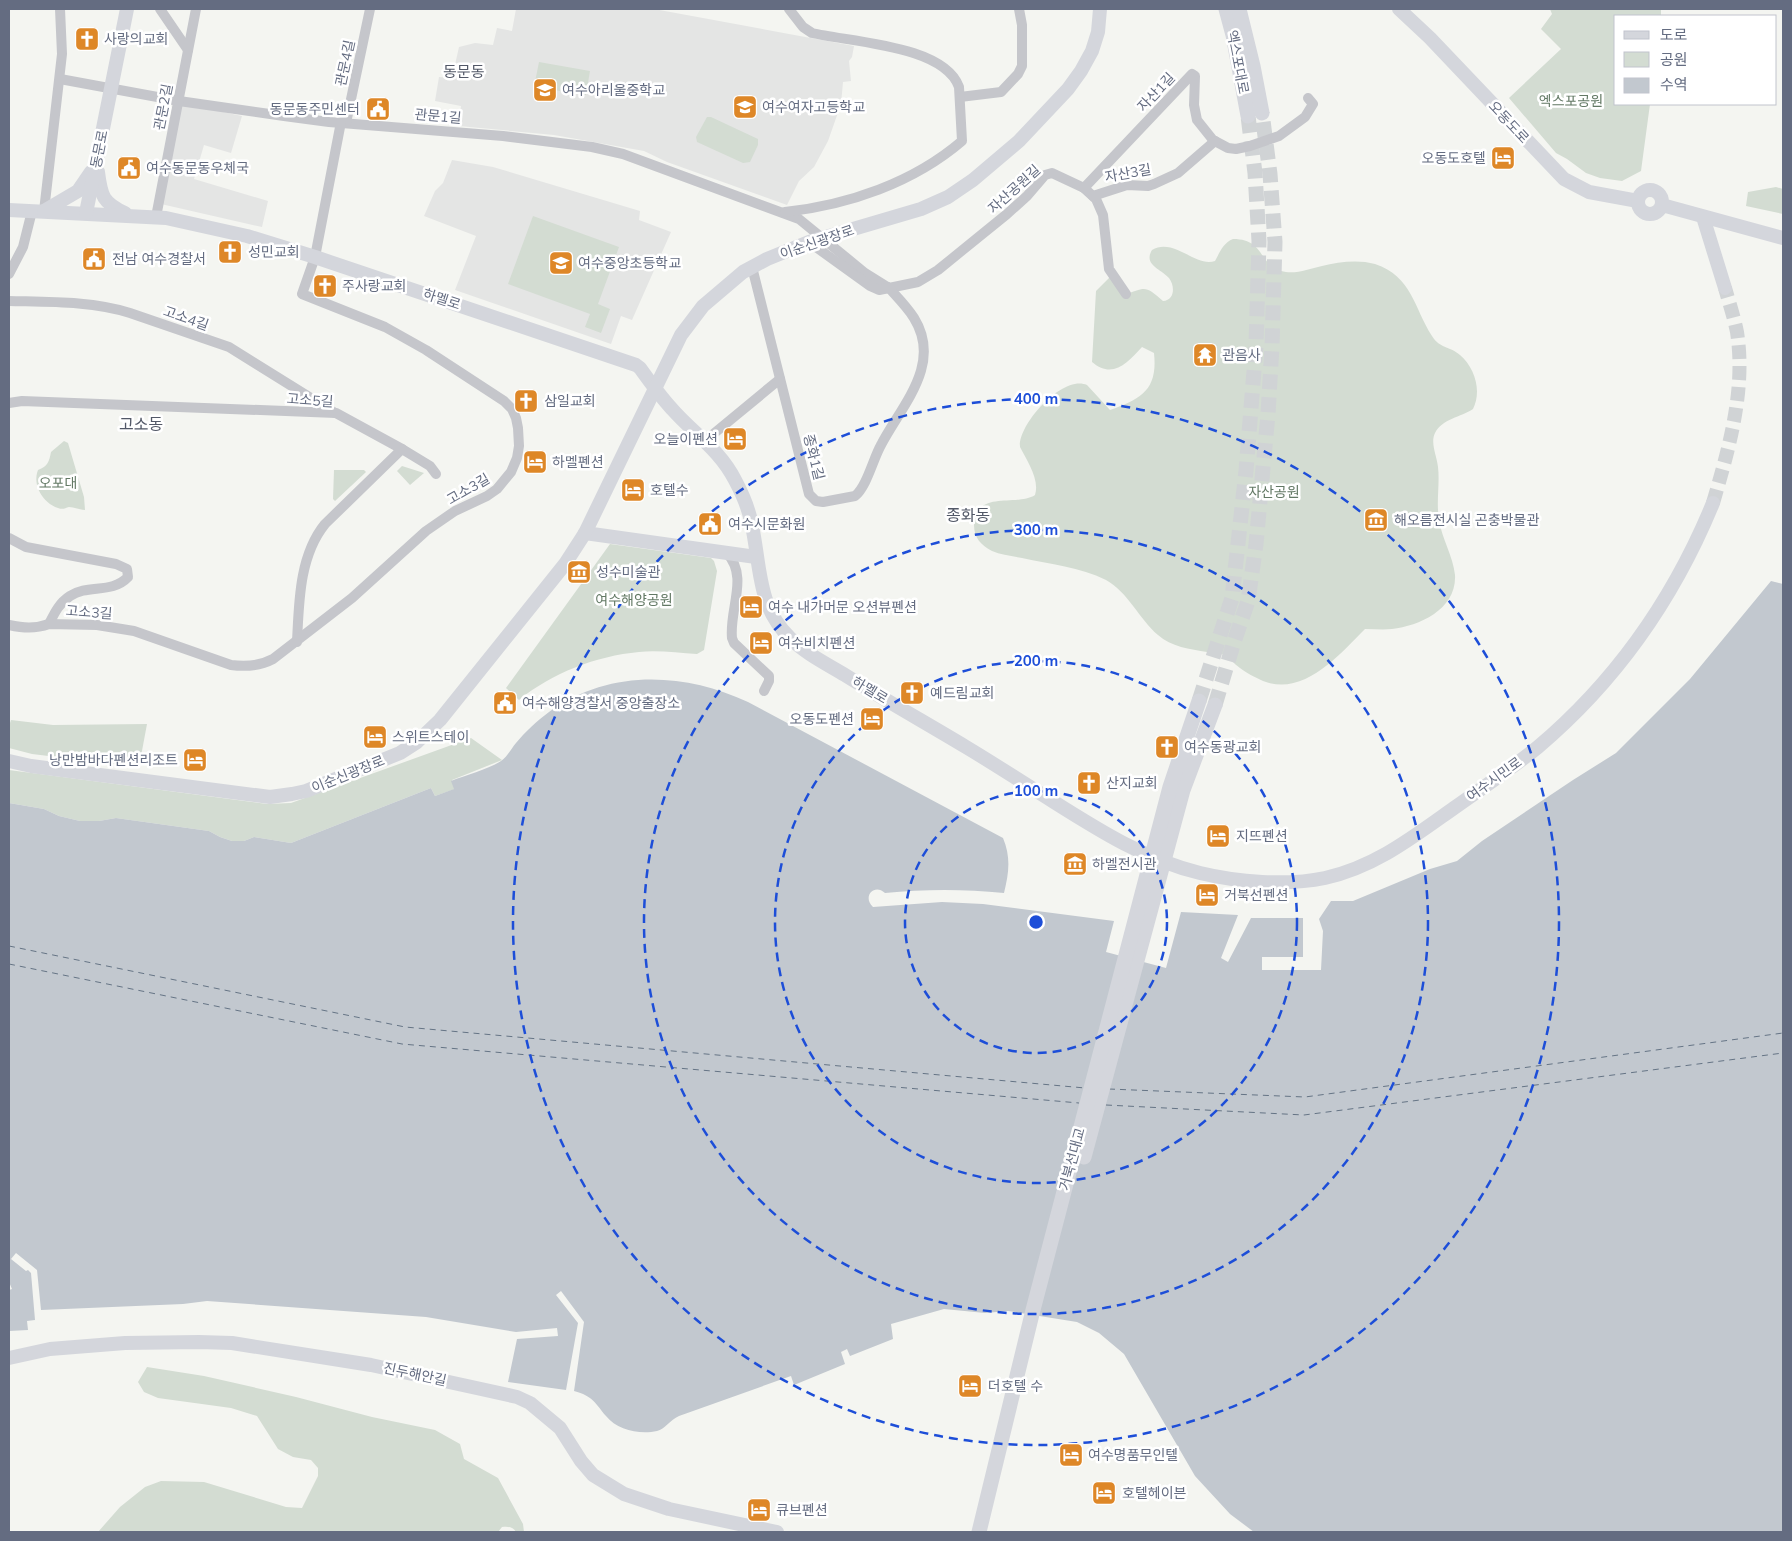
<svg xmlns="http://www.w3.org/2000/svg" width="1792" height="1541" font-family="Mulish,'Noto Sans KR',sans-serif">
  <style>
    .built { fill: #e4e5e4 }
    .green { fill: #d3dcd2 }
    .water { fill: #c2c8cf }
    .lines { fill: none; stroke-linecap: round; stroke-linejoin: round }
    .ferry { stroke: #657485; stroke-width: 1; stroke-dasharray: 6 5; stroke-linecap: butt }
    .secondary-tunnel { stroke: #d0d3d5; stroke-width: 14; stroke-dasharray: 14 7; stroke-linecap: butt }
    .primary-tunnel { stroke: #d0d3d5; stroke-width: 15; stroke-dasharray: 15 8; stroke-linecap: butt }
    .street { stroke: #c5c6cb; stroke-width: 10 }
    .secondary { stroke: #d4d6dc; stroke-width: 14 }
    .primary { stroke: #d4d6dc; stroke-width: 15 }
    .ring { fill: none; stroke: #1d4ed8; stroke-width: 2.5; stroke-dasharray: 9 6 }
    .labels { text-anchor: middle; stroke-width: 5; stroke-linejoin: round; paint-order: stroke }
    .poi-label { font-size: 14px; fill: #646c81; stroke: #fff; text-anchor: start }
    .street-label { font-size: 14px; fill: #646c81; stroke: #fff }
    .park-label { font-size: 14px; fill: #637965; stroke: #fff }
    .neighbourhood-label { font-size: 15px; fill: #525867; stroke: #fff }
    .quarter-label { font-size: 16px; fill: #525867; stroke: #fff }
    .centre { fill: #1d4ed8; stroke: #fff; stroke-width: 2.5 }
    .ring-label { font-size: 15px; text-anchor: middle; font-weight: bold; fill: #1d4ed8; stroke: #fff; stroke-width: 5; stroke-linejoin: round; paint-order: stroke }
  </style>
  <rect width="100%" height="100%" fill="#f4f5f1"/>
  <g class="built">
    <polygon points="516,9 654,9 854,46 852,57 849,61 851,81 843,82 841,104 828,141 814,167 799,181 787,205 667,162 644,151 554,135 459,126 461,106 435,101 439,77 452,78 459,47 475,43 493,45 497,28 512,31"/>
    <polygon points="181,103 242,116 231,153 204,145 194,179 268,201 262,227 161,204"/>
    <polygon points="452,160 493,167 640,211 639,220 671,232 632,320 621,316 611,344 455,290 476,236 424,216 435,191 443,183"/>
  </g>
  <g class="green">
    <polygon points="1550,9 1661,9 1661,16 1616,16 1616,104 1650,104 1641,171 1622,181 1600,178 1586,173 1567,159 1556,153 1509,98 1561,49 1541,29 1552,14"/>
    <polygon points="539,62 590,71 586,95 534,87"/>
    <polygon points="707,117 711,117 758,139 758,145 750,162 743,163 697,142 696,137"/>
    <polygon points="1776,187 1783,189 1783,214 1746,206 1748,192"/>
    <polygon points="533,216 619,247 598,304 610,309 601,333 585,327 590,314 508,284"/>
    <path d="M1233,239C1265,239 1258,264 1281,271C1295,275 1308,269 1322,266C1338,262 1358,259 1375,264C1412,276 1414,308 1432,336C1440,349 1450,346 1460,355C1475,368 1482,391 1473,409C1461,417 1442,419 1435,433C1430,443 1437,456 1438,467C1440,484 1436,502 1439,520C1442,539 1453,556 1455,575C1457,609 1420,626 1392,629C1383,630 1374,629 1365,629C1339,655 1304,697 1263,681C1255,677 1246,673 1240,668C1234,664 1228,656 1222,654C1218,652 1212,652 1207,652C1190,649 1171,647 1158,635C1139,619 1128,592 1106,580C1080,567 1050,564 1022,558C1012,556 1001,555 992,551C981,545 974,538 974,525C975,489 1017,507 1035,495C1040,479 1027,461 1020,447C1018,424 1063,374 1087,385L1110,410C1141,399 1158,390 1154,353L1142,347C1128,362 1113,380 1092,362L1096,291L1110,277L1124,295C1146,287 1145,285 1163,301C1175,300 1175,286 1169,278C1161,269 1143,265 1152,250C1174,237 1196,268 1215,261C1220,252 1223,243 1233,239Z"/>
    <path d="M64,441L68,443L84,497L85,510C80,510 74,507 69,507C65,508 63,510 58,508C43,503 32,485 38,470C48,466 49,462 51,452Z"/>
    <polygon points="402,466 424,473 410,485 397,471"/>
    <polygon points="334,470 364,470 366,472 335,501 333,499"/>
    <path d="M610,544L711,558L714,561L717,571L704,650L697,654C678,653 658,650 639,652C596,656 552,673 519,700L506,688Z"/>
    <polygon points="11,720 53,725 147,724 139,767 32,754 9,748 9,726"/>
    <polygon points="471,738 502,760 452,780 455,789 435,796 431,788 291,843 254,837 244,841 232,841 220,837 209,831 116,818 99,821 80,821 59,816 44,809 9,803 9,770 267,804 291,803"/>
    <path d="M147,1367L204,1376L296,1397L372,1417L435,1430L460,1444L464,1459L498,1478L523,1524L524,1532H516C513,1527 508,1526 502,1527L498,1532H98L120,1507L145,1487L161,1481L204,1482L286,1507L302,1508L318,1476V1468L311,1460L293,1457L278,1449L257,1416L231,1408L158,1398L144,1392L138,1382Z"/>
  </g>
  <path class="water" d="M1771,581L1783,584V1532H1254L1230,1514L1195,1476L1124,1354L1099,1333L1077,1322L1008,1311L985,1313L944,1309L891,1324L893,1339L850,1356L847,1349L841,1352L845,1364L794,1385L791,1376L679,1416C670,1420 665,1429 657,1431C640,1435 617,1430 606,1416C595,1403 593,1396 574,1391L584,1322L561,1291L556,1295L578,1323L566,1390L508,1382L517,1339L558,1336L557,1328L516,1332L426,1317L207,1301L183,1304L41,1310L37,1270L16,1253L11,1259L26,1271L28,1270L31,1273L35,1320L27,1321L28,1330L9,1331V1290L12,1289L9,1282V803L44,809L59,816L80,821H99L116,818L209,831L220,837L232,841H244L254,837L291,843L431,788L435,796L454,789L451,781C466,775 489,769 501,761C507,757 511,749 516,743C525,732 537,721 549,712C609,669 683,672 748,702L1003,838C1011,857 1009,873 1004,893C964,889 925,889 885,893C874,883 862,897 873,907L942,902L983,904L1114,921L1106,952L1166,968L1181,912L1238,915L1221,958L1228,962L1251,918H1303V957H1262V970H1321L1323,931L1319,919L1331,901H1353L1430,869L1457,861L1482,841L1573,780L1616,753L1690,679Z"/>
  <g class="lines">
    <g class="ferry">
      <polyline points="9,946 405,1027 1085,1088"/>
      <polyline points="9,964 402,1044 1079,1103"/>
      <polyline points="1109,1089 1305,1097 1783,1033"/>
      <polyline points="1106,1105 1304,1115 1783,1053"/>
    </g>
    <path class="secondary-tunnel" d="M1713,503C1729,448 1746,390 1737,332C1734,317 1729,302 1725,288"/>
    <g class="primary-tunnel">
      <polyline points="1199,701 1232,598 1246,471 1256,346 1259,241 1255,173 1248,116"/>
      <polyline points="1215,705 1233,645 1248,601 1256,544 1268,414 1272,346 1275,242 1270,174 1262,113"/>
    </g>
    <g class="street">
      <polyline points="160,9 188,50"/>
      <polyline points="60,79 179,101 284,116 329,122 503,136 592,147 623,154 799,219 865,273 889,288 918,282 938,270 1007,214 1027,196 1045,175 1052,173 1084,188 1096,199 1103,215 1109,269 1126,294"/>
      <polyline points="960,97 1001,92 1018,74 1022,66 1022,25 1019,9"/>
      <polyline points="346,123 370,9"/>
      <polyline points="1084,188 1192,74 1195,76 1194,105 1197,120 1213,140 1228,148 1236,149 1250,146 1279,136 1305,117 1313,104 1308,98"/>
      <polyline points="1093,196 1127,185 1148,186 1154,184 1178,173 1215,141"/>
      <polyline points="44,211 62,54 60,9"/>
      <path d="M785,212C848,205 913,183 962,141L959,87C944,45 850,42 812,33L803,27L789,9"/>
      <polyline points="156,217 196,9"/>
      <path d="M752,267L809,494L816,501L823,502L855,496C867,486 873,459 881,445C901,406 943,365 914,318C907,307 898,298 889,288L879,290L870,286L809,242"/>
      <polyline points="9,274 23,247 32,211"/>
      <path d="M9,301C48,302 92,301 130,313L229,347L335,413"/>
      <path d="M9,403L22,401L336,413L402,449L325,524C299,556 299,603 297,642"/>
      <polyline points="706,440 780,379"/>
      <polyline points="402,449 430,466 436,474"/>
      <path d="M9,538L26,547L116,564L127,569L128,577C112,594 88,584 70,596C59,603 54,614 49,624"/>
      <path d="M727,553C749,577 729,609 732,638L734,643L769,676V681L764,691"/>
      <path d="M9,625C23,628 35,629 49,624L97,625L134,631L231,665C246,667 260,666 273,659L352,598L426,531L455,511L487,496L497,489L511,472L517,458L519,446L518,428L516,418L512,409L504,401L426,350L385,327L302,294L315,257L341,122"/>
    </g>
    <g class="secondary">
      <polyline points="1399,9 1430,38 1564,179 1589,192 1638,201"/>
      <path d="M98,172C101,196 103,203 125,213"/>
      <circle cx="1650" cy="202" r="12"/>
      <polyline points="1662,205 1783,238"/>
      <path d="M9,210L166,218L247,236L315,257L636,365L640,368C650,382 660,396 672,409C694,434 719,449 735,480C742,493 748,507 751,521C761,564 756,605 790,638C806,654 827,664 845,675C885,700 926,723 966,747C996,765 1025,784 1054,802C1100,831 1146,860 1200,873C1237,882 1287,886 1325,878C1375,867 1413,837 1454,808C1482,788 1511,769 1538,747C1616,681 1674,598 1713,503"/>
      <polyline points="44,211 78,191 91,172"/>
      <polyline points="86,213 127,9"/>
      <polyline points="1703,217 1725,288"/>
      <polyline points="585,533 756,557"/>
      <polyline points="9,761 31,766 270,797 292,794 306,791 400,753 417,742 440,720 565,564 585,533 681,335 703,306 743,272 767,259 809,242 921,209 948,197 973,180 1019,141 1068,89 1081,71 1092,51 1098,32 1100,9"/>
      <polyline points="9,1358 50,1349 125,1343 199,1342 232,1343 371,1365 481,1389 517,1397 530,1403 560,1428 581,1461 593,1475 624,1494 669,1509 777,1532"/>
    </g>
    <g class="primary">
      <polyline points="1226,9 1233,35 1248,116"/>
      <polyline points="1239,9 1253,66 1262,113"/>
      <polyline points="1084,1157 1183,790 1215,705"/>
      <polyline points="979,1532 1033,1310 1170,787 1199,701"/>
    </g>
  </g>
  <g class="ring">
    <circle cx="1036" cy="922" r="131"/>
    <circle cx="1036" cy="922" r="261"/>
    <circle cx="1036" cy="922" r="392"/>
    <circle cx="1036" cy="922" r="523"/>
  </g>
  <defs>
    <symbol id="church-square" viewBox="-11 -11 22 22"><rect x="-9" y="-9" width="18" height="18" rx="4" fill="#de8727" stroke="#fff"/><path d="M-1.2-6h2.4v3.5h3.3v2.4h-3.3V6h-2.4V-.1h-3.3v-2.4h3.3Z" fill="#fff"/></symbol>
    <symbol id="school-square" viewBox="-11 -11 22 22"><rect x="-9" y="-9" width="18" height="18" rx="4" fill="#de8727" stroke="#fff"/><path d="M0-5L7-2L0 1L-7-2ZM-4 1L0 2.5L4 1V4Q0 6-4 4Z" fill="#fff"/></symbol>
    <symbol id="civic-square" viewBox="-11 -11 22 22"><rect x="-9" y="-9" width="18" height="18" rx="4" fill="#de8727" stroke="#fff"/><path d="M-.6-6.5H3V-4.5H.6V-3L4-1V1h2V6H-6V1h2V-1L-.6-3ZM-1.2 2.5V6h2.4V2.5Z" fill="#fff"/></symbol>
    <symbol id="hotel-square" viewBox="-11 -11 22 22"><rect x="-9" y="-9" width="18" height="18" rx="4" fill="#de8727" stroke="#fff"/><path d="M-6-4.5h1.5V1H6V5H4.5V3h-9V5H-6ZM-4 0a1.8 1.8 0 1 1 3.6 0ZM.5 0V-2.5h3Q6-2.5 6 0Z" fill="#fff"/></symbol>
    <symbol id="temple-square" viewBox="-11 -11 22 22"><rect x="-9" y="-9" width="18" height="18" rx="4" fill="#de8727" stroke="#fff"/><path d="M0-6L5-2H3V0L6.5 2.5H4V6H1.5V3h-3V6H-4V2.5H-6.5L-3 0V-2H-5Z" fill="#fff"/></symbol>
    <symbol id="museum-square" viewBox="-11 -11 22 22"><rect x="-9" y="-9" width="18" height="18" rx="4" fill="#de8727" stroke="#fff"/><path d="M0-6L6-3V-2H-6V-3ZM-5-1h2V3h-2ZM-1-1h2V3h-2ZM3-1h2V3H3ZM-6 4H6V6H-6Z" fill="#fff"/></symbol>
  </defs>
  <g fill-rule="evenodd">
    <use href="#church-square" x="73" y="25" width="28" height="28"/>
    <use href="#school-square" x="531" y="76" width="28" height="28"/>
    <use href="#school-square" x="731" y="93" width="28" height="28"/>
    <use href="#civic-square" x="364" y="95" width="28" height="28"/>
    <use href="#hotel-square" x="1489" y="144" width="28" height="28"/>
    <use href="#civic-square" x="115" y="154" width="28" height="28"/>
    <use href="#church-square" x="216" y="238" width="28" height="28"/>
    <use href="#civic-square" x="80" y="245" width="28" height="28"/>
    <use href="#school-square" x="547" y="249" width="28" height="28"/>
    <use href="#church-square" x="311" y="272" width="28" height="28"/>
    <use href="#temple-square" x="1191" y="341" width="28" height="28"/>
    <use href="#church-square" x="512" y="387" width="28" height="28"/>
    <use href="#hotel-square" x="721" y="425" width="28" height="28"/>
    <use href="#hotel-square" x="521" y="448" width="28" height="28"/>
    <use href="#hotel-square" x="619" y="476" width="28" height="28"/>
    <use href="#museum-square" x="1362" y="506" width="28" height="28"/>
    <use href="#civic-square" x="696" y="510" width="28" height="28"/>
    <use href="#museum-square" x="565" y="558" width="28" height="28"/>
    <use href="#hotel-square" x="737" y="593" width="28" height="28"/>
    <use href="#hotel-square" x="747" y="629" width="28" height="28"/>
    <use href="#church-square" x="898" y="679" width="28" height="28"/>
    <use href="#civic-square" x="491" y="689" width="28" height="28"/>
    <use href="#hotel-square" x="858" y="705" width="28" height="28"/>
    <use href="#hotel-square" x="361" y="723" width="28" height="28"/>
    <use href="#church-square" x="1153" y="733" width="28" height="28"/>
    <use href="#hotel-square" x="181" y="746" width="28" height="28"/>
    <use href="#church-square" x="1075" y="769" width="28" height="28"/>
    <use href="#hotel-square" x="1204" y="822" width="28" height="28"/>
    <use href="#museum-square" x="1061" y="850" width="28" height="28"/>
    <use href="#hotel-square" x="1193" y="881" width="28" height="28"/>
    <use href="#hotel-square" x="956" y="1372" width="28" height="28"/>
    <use href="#hotel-square" x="1057" y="1441" width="28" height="28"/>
    <use href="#hotel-square" x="1090" y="1479" width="28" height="28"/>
    <use href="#hotel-square" x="745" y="1496" width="28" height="28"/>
  </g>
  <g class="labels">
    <g class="poi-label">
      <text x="104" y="44">사랑의교회</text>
      <text x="562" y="95">여수아리울중학교</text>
      <text x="762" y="112">여수여자고등학교</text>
      <text x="360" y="114" text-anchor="end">동문동주민센터</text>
      <text x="1486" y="163" text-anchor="end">오동도호텔</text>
      <text x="146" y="173">여수동문동우체국</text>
      <text x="248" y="257">성민교회</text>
      <text x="112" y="264">전남 여수경찰서</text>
      <text x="578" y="268">여수중앙초등학교</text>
      <text x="342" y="291">주사랑교회</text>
      <text x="1222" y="360">관음사</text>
      <text x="544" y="406">삼일교회</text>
      <text x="718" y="444" text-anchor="end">오늘이펜션</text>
      <text x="552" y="467">하멜펜션</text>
      <text x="650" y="495">호텔수</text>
      <text x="1394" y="525">해오름전시실 곤충박물관</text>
      <text x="728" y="529">여수시문화원</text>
      <text x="596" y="577">성수미술관</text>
      <text x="768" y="612">여수 내가머문 오션뷰펜션</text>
      <text x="778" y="648">여수비치펜션</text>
      <text x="930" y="698">예드림교회</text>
      <text x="522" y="708">여수해양경찰서 중앙출장소</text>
      <text x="854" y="724" text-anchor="end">오동도펜션</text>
      <text x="392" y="742">스위트스테이</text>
      <text x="1184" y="752">여수동광교회</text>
      <text x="178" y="765" text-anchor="end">낭만밤바다펜션리조트</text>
      <text x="1106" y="788">산지교회</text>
      <text x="1236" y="841">지뜨펜션</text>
      <text x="1092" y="869">하멜전시관</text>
      <text x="1224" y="900">거북선펜션</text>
      <text x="988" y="1391">더호텔 수</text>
      <text x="1088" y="1460">여수명품무인텔</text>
      <text x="1122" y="1498">호텔헤이븐</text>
      <text x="776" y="1515">큐브펜션</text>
    </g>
    <g class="street-label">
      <text transform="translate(1238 62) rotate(79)" y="5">엑스포대로</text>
      <text transform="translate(345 63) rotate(-78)" y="5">관문4길</text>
      <text transform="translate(1156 92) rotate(-47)" y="5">자산1길</text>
      <text transform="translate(163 107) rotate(-79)" y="5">관문2길</text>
      <text transform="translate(438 116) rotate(5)" y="5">관문1길</text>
      <text transform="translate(1509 122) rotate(47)" y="5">오동도로</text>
      <text transform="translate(99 149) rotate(-79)" y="5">동문로</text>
      <text transform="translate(1128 173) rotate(-10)" y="5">자산3길</text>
      <text transform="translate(1014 189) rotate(-42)" y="5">자산공원길</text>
      <text transform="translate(817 242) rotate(-19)" y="5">이순신광장로</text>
      <text transform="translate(442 299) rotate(18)" y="5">하멜로</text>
      <text transform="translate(186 318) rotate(19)" y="5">고소4길</text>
      <text transform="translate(310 400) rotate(4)" y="5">고소5길</text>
      <text transform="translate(814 457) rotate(76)" y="5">종화1길</text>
      <text transform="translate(468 489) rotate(-30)" y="5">고소3길</text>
      <text transform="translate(89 612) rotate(4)" y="5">고소3길</text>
      <text transform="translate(870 690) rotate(31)" y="5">하멜로</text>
      <text transform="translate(348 774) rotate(-22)" y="5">이순신광장로</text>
      <text transform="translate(1494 779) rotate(-36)" y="5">여수시민로</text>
      <text transform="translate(1072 1159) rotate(-75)" y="5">거북선대교</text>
      <text transform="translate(415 1374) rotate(12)" y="5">진두해안길</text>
    </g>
    <g class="park-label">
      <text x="1571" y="106">엑스포공원</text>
      <text x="58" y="488">오포대</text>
      <text x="1274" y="497">자산공원</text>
      <text x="634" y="605">여수해양공원</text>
    </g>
    <g class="neighbourhood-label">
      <text x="464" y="77">동문동</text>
    </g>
    <g class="quarter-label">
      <text x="141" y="430">고소동</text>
      <text x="968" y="521">종화동</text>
    </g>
  </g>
  <circle cx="1036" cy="922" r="8" class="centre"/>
  <g class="ring-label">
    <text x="1036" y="404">400 m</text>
    <text x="1036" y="535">300 m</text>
    <text x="1036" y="666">200 m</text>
    <text x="1036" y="796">100 m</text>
  </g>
  <rect width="1792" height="1541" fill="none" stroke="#646c81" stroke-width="20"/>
  <rect x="1614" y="15" width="162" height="90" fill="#ffffff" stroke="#c1c4cd"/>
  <rect x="1624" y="31" width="25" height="8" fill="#d4d6dc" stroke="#c1c4cd"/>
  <text x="1660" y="40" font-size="15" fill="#646c81">도로</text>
  <rect x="1624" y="52" width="25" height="15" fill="#d3dcd2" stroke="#c1c4cd"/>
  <text x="1660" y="65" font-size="15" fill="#646c81">공원</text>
  <rect x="1624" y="78" width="25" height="15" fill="#c2c8cf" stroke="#c1c4cd"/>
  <text x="1660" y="90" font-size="15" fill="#646c81">수역</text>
</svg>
